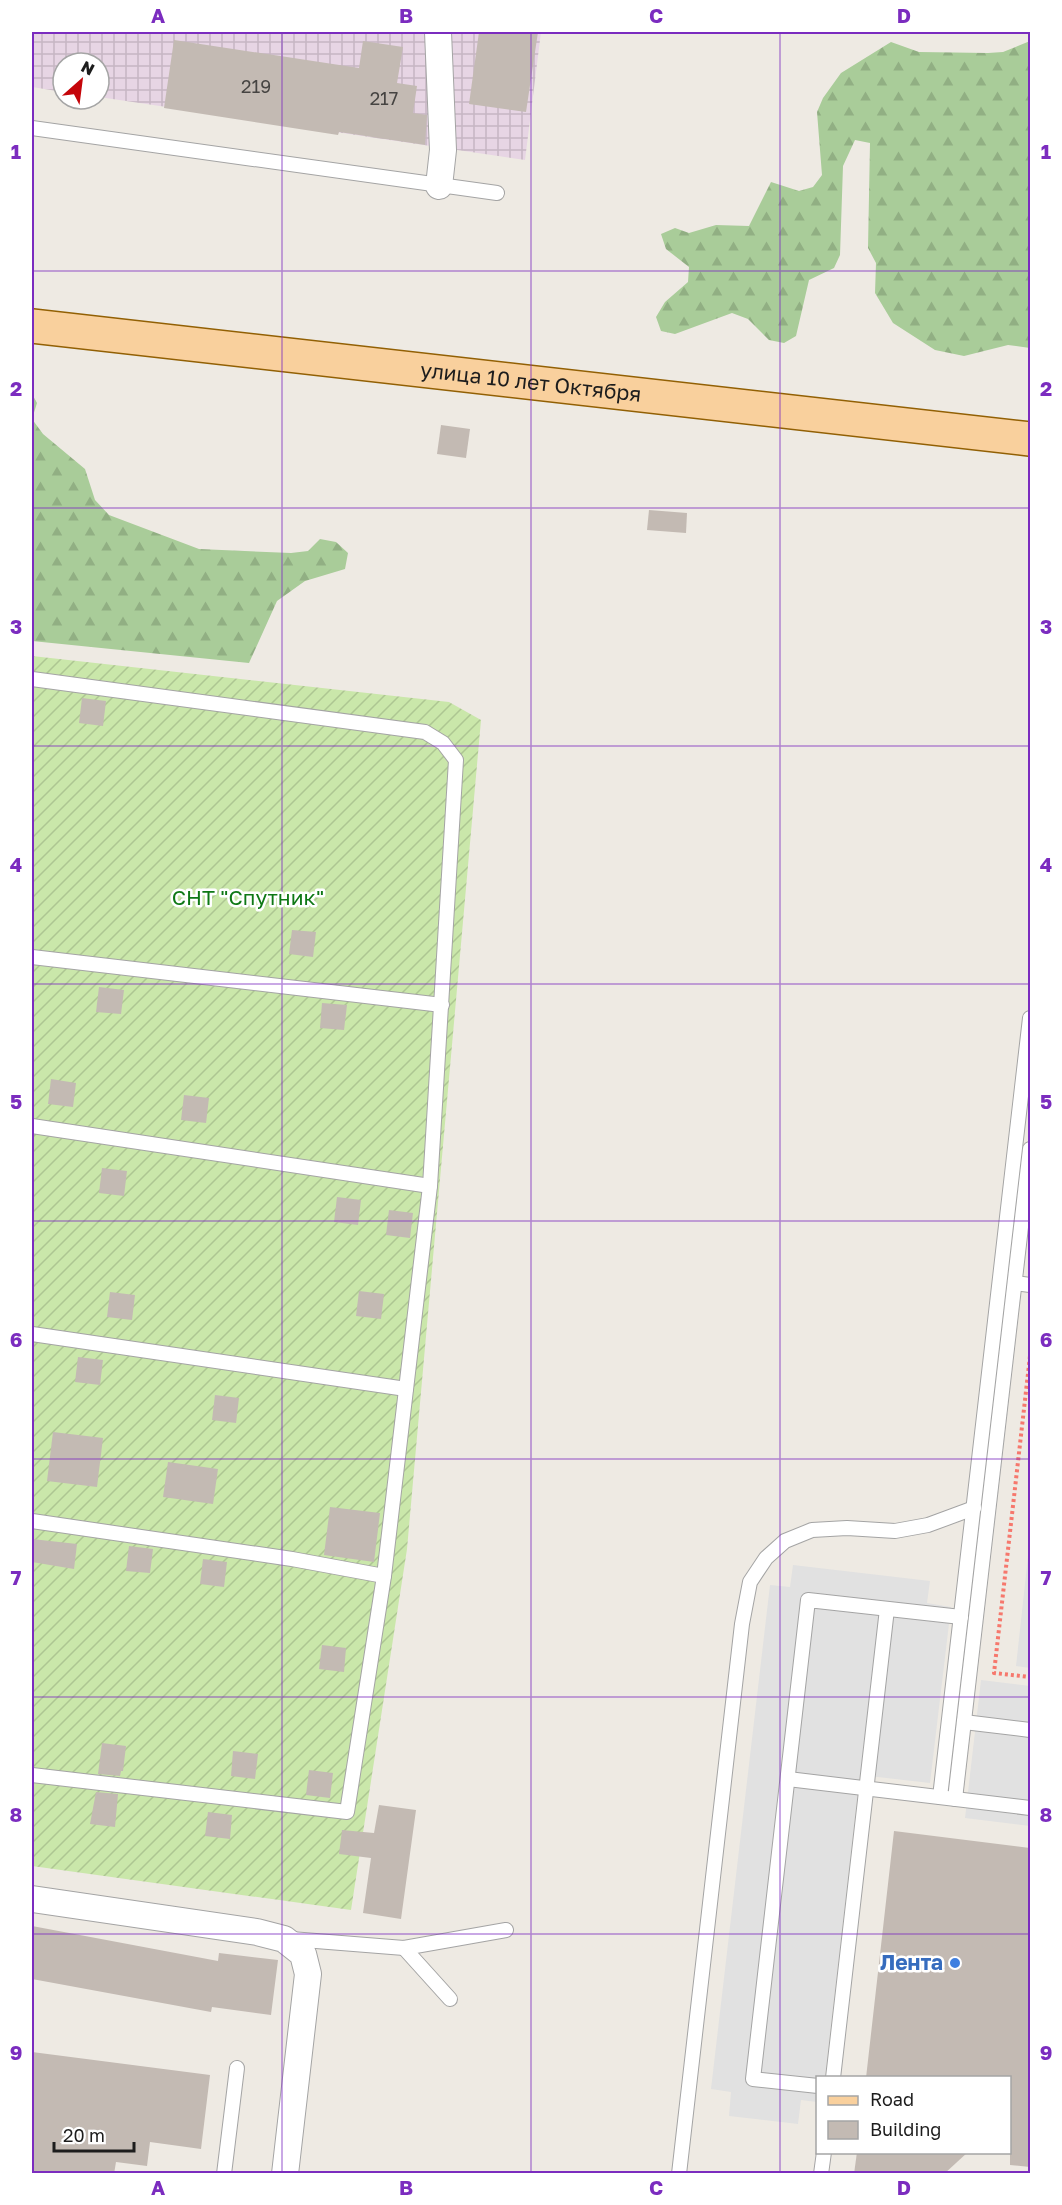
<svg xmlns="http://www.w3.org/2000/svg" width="1062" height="2205" font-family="'Golos Text',sans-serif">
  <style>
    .industrial { fill: url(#industrial-grid) }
    .forest { fill: url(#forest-firs) }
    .garden { fill: url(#garden-furrows) }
    .parking { fill: #e1e1e1 }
    .building { fill: #c3bab3 }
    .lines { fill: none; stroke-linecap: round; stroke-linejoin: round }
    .lane-casing { stroke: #a4a4a4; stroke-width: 16 }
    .street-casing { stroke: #a4a4a4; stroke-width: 28 }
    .primary-casing { stroke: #926004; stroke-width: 36 }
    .path { stroke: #f6786d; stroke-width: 4; stroke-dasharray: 3 3; stroke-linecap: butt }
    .lane { stroke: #fff; stroke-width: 14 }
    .street { stroke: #fff; stroke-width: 26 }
    .primary { stroke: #f9d09d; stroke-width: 33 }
    .grid { fill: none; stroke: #7b2cbf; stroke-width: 1.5; stroke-opacity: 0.55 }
    .shop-dot { fill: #3f7fe0; stroke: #fff; stroke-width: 2 }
    .labels { text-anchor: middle; stroke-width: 5; stroke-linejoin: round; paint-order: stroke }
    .number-label { font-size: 18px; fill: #464442 }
    .street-label { font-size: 21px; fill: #1d1d1d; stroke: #fff }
    .park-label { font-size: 21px; fill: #0e7815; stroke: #fff }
    .shop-label { font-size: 21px; font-weight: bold; fill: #366cbe; stroke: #fff; text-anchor: end }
    .neatline { fill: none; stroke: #7b2cbf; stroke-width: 2 }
    .grid-label { font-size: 20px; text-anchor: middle; font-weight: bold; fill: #7b2cbf }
  </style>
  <defs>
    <pattern id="industrial-grid" width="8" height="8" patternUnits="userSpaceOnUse" patternTransform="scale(1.5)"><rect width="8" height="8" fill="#e7d5e4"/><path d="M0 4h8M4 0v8" fill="none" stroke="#c6b6c3"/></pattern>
    <pattern id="forest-firs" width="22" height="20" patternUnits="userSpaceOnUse" patternTransform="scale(1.5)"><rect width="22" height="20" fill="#a9cc99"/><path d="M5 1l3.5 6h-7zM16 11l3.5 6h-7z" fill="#91af83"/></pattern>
    <pattern id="garden-furrows" width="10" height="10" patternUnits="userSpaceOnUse" patternTransform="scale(1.5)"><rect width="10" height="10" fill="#cae7aa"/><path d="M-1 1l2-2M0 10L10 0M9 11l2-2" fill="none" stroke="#adc692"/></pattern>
  </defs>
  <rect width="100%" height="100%" fill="#eeeae3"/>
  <polygon class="industrial" points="32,32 541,32 525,160 99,97 99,63 63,63 63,92 32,87"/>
  <g class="forest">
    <polygon points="1030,41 1030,348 1008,345 964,356 935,350 893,323 875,293 876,263 868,248 870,143 855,140 843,166 840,255 834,268 809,280 796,336 784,343 769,340 748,319 732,313 675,334 661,331 656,317 665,302 688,282 689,267 666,249 661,234 675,228 689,233 716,225 749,226 771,182 799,191 813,187 822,175 817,112 823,98 841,73 891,42 919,52 988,53 1003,52"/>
    <polygon points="32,394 37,403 32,419 43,434 85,469 95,500 109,515 199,549 291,553 308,551 320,539 336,542 348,553 345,569 305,581 277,601 249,663 32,641"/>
  </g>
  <polygon class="garden" points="32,656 449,702 481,720 407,1549 351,1910 32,1866"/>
  <g class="parking">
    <polygon points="1030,1538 1030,1668 1016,1666"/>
    <polygon points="793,1565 930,1581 927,1603 951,1607 930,1783 860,1775 825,2077 818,2078 817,2102 801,2100 798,2124 729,2116 731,2092 711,2089 770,1585 790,1587"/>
    <polygon points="981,1680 1030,1686 1030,1826 965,1818"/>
  </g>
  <g class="building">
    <polygon points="479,32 538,32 526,112 469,104"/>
    <polygon points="174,40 359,68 363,41 403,47 397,83 417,86 413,113 427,115 425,145 339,132 338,135 164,108"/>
    <polygon points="441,425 470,429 466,458 437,454"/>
    <polygon points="649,510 687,513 686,533 647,530"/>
    <polygon points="82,698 106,701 103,726 79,723"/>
    <polygon points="292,930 316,932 313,957 289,954"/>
    <polygon points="99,987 124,990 121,1014 96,1012"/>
    <polygon points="322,1003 347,1005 344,1030 320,1028"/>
    <polygon points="51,1079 76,1083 73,1107 48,1104"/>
    <polygon points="184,1095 209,1098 206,1123 181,1120"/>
    <polygon points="102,1168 127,1171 124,1196 99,1193"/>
    <polygon points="337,1197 361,1200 358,1225 334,1222"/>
    <polygon points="389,1210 413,1213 410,1238 386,1235"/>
    <polygon points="359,1291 384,1294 381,1319 356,1316"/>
    <polygon points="110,1292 135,1295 132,1320 107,1317"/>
    <polygon points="78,1357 103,1360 100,1385 75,1382"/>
    <polygon points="215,1395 239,1398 236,1423 212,1420"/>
    <polygon points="53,1432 103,1438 97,1487 47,1481"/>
    <polygon points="168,1462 218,1469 213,1504 163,1497"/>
    <polygon points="330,1507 380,1513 374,1562 324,1555"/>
    <polygon points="32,1539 77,1544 74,1569 32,1562"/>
    <polygon points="129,1546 153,1549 150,1573 126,1571"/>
    <polygon points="203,1559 227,1562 224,1587 200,1584"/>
    <polygon points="322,1645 346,1648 344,1672 319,1669"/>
    <polygon points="102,1743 126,1746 123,1771 121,1771 120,1776 98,1774"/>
    <polygon points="233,1751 258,1754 255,1779 231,1776"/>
    <polygon points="309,1770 333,1773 330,1798 306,1795"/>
    <polygon points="96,1792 118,1794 115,1827 90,1824"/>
    <polygon points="379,1805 416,1810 401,1919 363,1913 371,1858 339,1854 342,1830 374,1833"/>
    <polygon points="208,1812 232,1815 230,1839 205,1836"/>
    <polygon points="894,1831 1030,1848 1030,2167 1010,2165 1010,2078 866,2078"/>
    <polygon points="32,1926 218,1961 219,1953 278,1960 271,2015 212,2007 211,2012 32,1979"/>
    <polygon points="32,2052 210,2075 201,2149 150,2142 147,2166 116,2162 114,2174 32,2174"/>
    <polygon points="857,2152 968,2152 944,2174 854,2174"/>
  </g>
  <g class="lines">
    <defs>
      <g id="lane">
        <polyline points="32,128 497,193"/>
        <polyline points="32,679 425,732 443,743 456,760 430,1186 384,1576 347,1812 32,1775"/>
        <polyline points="32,957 442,1005"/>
        <polyline points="32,1126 430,1186"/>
        <polyline points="1015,1283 1030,1285"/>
        <polyline points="32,1334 406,1389"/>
        <polyline points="32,1521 292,1559 384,1576"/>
        <polyline points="964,1722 1030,1730"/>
        <polyline points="788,1779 1030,1808"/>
        <polyline points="940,1797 1030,1018"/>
        <polyline points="955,1799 1030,1149"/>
        <polyline points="291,1939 404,1948 506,1930"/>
        <polyline points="404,1948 450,1999"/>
        <polyline points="833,2078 887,1609"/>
        <polyline points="818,2086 753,2079 808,1600 961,1617"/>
        <polyline points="224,2174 237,2068"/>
        <polyline points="679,2174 742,1624 750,1582 766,1558 785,1541 812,1530 847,1528 895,1531 928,1525 974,1508"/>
        <polyline points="821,2174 824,2152"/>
      </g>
      <g id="street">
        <polyline points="438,32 443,150 439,186"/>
        <polyline points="32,1899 257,1932 284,1939 303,1954 308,1974 285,2174"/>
      </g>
      <g id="primary">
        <path id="s1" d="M32,326L1030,439"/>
      </g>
    </defs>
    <use href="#lane" class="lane-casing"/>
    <use href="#street" class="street-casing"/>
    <use href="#primary" class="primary-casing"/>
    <polyline class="path" points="1030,1356 994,1673 1030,1677"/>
    <use href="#lane" class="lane"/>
    <use href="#street" class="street"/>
    <use href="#primary" class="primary"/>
  </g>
  <path class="grid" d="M282,32V2174M531,32V2174M780,32V2174M32,271H1030M32,508H1030M32,746H1030M32,984H1030M32,1221H1030M32,1459H1030M32,1697H1030M32,1934H1030"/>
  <circle class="shop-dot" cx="955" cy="1963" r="6"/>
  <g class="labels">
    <g class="number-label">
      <text x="256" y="93">219</text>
      <text x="384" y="105">217</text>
    </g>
    <g class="street-label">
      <text dy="7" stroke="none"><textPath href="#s1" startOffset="502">улица 10 лет Октября</textPath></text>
    </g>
    <g class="park-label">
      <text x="248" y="905">СНТ "Спутник"</text>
    </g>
    <g class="shop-label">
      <text x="943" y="1970">Лента</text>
    </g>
  </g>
  <rect width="1062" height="2205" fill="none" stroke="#ffffff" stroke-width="66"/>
  <rect x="816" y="2076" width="195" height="78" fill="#ffffff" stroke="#a5a5a5" stroke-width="1.5"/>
  <rect x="828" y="2096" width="30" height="9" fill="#f9d09d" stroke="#a5a5a5" stroke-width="1.5"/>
  <text x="870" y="2106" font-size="18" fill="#1d1d1d">Road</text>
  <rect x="828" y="2121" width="30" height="18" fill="#c3bab3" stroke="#a5a5a5" stroke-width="1.5"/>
  <text x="870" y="2136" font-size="18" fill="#1d1d1d">Building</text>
  <g transform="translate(81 81) rotate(28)"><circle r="28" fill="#ffffff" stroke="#a5a5a5" stroke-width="1.5"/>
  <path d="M0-4.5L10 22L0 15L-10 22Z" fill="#c5050a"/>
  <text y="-9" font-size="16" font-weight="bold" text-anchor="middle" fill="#1d1d1d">N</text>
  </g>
  <path d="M54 2142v9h80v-9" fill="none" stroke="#1d1d1d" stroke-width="3"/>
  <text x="63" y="2142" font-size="18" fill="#1d1d1d" stroke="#ffffff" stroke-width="4.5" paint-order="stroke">20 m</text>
  <rect x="33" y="33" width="996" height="2139" class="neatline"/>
  <g class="grid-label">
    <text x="158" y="23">A</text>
    <text x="406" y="23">B</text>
    <text x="656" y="23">C</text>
    <text x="904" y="23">D</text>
    <text x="16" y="159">1</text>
    <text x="1046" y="159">1</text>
    <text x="16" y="396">2</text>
    <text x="1046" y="396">2</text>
    <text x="16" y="634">3</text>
    <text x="1046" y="634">3</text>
    <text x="16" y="872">4</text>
    <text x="1046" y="872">4</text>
    <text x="16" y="1109">5</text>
    <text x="1046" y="1109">5</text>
    <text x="16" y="1347">6</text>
    <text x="1046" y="1347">6</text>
    <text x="16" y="1585">7</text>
    <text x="1046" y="1585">7</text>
    <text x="16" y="1822">8</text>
    <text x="1046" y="1822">8</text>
    <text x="16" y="2060">9</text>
    <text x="1046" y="2060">9</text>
    <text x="158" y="2195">A</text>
    <text x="406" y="2195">B</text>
    <text x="656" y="2195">C</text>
    <text x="904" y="2195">D</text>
  </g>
</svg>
